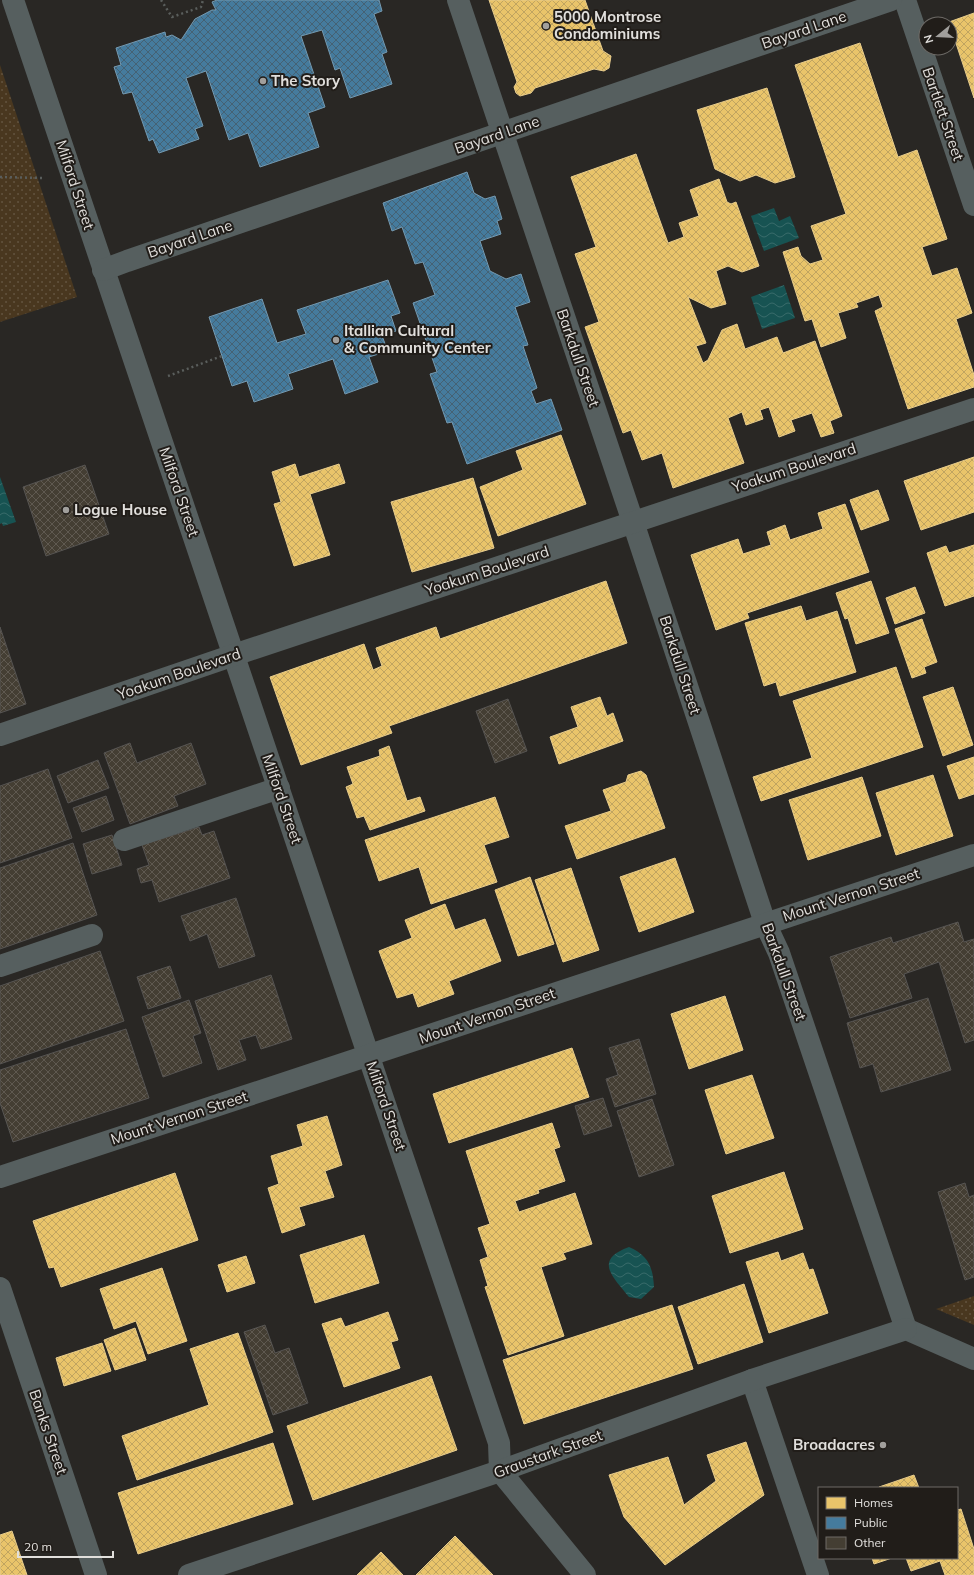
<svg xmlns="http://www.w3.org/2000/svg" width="974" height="1575" font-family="Mulish,sans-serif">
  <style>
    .park { fill: url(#park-dots) }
    .water { fill: url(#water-waves) }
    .homes { fill: url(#homes-cross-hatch); stroke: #e7cc8c }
    .public { fill: url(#public-cross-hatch); stroke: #7499b0 }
    .building { fill: url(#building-cross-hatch); stroke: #565452 }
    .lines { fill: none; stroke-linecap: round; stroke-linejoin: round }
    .path { stroke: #5a5e5c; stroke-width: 2.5; stroke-dasharray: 2 3; stroke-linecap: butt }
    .minor { stroke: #565f5f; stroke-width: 22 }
    .poi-dot { fill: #a19f9c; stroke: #211d19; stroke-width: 1.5 }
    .labels { text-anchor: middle; stroke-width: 4; stroke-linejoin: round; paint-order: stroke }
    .poi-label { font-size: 15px; font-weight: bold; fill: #e1dfdc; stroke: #211d19; text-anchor: start }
    .street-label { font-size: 15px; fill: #e1dfdc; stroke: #211d19 }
  </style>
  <defs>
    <pattern id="park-dots" width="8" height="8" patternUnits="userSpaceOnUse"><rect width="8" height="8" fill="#49371f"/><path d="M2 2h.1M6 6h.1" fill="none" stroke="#63543f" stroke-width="1.8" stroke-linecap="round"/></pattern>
    <pattern id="water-waves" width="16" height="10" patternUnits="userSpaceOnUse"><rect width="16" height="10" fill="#175352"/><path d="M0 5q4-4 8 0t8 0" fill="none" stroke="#386b6a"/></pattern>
    <pattern id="homes-cross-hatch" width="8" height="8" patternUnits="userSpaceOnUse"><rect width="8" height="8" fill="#e9c46a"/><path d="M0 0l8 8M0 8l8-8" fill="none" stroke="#c0a460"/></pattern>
    <pattern id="public-cross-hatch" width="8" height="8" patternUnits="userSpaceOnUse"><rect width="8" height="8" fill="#457b9d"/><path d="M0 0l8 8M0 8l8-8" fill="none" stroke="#456274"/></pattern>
    <pattern id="building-cross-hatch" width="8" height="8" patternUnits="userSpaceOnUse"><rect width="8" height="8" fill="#443e33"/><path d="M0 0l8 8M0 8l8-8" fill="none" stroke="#5f5950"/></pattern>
  </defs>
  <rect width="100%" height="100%" fill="#292724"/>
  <g class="park">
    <polygon points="0,65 77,297 0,322"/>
    <polygon points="974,1296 974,1325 936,1309"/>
  </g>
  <g class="water">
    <polygon points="774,208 779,221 790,216 799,238 764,251 751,216"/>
    <polygon points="784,285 795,318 762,329 751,297"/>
    <polygon points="0,477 16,522 3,526 2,523 0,524"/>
    <path d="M629,1247C648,1255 653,1267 654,1287L641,1299L629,1297C613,1277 593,1260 629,1247Z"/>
  </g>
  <g class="homes">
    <polygon points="489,0 585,0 603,51 611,56 609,68 604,71 594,69 535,88 531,93 520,96 516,93 514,87 517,82"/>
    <polygon points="974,13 974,98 949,22"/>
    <polygon points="860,43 898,157 917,150 947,239 922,247 932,276 957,268 972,313 956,319 974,375 974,387 908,409 875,311 883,307 879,295 856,303 858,307 838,313 846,338 821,347 812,319 805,321 783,252 798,247 801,256 810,264 823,260 811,226 846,214 795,65"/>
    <polygon points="767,88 795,177 775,183 756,175 740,181 715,169 697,110"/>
    <polygon points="636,154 668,243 684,237 679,223 699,216 690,190 719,179 727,202 731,204 736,202 759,266 742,272 728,266 716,271 726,304 711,308 688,297 706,343 696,346 703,363 708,360 722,330 737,324 745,349 777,337 783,353 815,341 842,416 830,421 834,433 821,437 812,413 791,420 795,431 779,437 769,407 760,410 763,419 746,425 742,412 728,418 744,463 673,488 662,453 642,460 631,430 623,433 585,327 599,322 575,254 596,247 571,177"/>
    <polygon points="561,435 586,504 498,536 480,487 523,470 516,451"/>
    <polygon points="974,457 974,512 921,530 904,481"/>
    <polygon points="295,464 299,477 339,464 345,483 310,494 330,555 294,566 274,504 281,502 272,472"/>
    <polygon points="473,478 494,548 412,572 391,502"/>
    <polygon points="878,490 889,520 861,530 850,500"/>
    <polygon points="845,504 869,572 747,613 749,618 716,630 691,555 738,539 743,554 771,545 767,532 785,525 790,540 823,529 818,513"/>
    <polygon points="974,545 974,596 945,606 927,553 946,546 949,553"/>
    <polygon points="606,581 627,643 389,726 392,733 301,765 270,677 364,644 373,670 382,666 376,648 436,627 440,639"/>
    <polygon points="871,581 889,633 856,644 848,618 845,619 836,593"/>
    <polygon points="915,587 925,613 895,624 886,598"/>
    <polygon points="801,606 806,621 837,611 856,672 780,696 776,682 764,686 745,623"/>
    <polygon points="922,619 937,662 924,667 926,673 912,678 895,629"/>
    <polygon points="896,667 923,747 761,801 753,777 812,758 793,701"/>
    <polygon points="953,687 973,745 943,756 923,697"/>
    <polygon points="600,697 607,716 613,713 623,741 559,764 550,737 578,727 571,707"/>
    <polygon points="389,746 407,801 420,797 425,811 370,830 364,816 357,818 346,787 353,784 347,767 380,756 379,750"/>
    <polygon points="974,757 974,794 959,799 947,766"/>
    <polygon points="641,771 646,775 665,828 577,859 565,826 611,811 603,790 626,782 628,775"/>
    <polygon points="933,775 953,836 896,855 876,793"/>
    <polygon points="862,777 881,836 808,860 789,800"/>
    <polygon points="495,797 509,837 484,845 497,882 431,904 419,867 379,881 365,840"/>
    <polygon points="675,858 694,912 639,932 620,877"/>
    <polygon points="571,868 599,950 563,962 535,880"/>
    <polygon points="530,877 554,944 518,956 495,890"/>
    <polygon points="445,904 455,930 485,919 501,961 449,981 454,994 418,1007 413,993 397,998 379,951 412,938 405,920"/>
    <polygon points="725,996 743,1050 689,1069 671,1014"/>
    <polygon points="572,1048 589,1097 449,1143 433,1094"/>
    <polygon points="752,1075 774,1138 726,1154 705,1090"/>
    <polygon points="327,1116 342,1165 325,1171 334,1197 299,1207 305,1225 282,1233 268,1188 279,1184 271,1156 303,1146 297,1125"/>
    <polygon points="552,1123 560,1147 554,1149 565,1181 538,1190 539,1193 515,1201 519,1212 575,1193 592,1244 563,1253 566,1259 541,1267 564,1336 508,1355 485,1287 488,1286 480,1260 488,1257 478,1228 490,1224 466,1151"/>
    <polygon points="784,1172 803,1229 730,1253 712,1196"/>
    <polygon points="175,1173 198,1240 61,1287 54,1267 49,1268 33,1221"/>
    <polygon points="364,1235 379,1283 315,1303 300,1255"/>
    <polygon points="778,1252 781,1261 803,1253 809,1270 813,1269 828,1313 769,1333 746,1262"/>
    <polygon points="246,1256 255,1283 227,1292 218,1265"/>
    <polygon points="162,1268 187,1341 148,1354 136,1321 114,1329 100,1289"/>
    <polygon points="744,1284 763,1342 698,1364 678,1307"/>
    <polygon points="672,1305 693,1369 524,1424 503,1360"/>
    <polygon points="388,1312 398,1340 391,1342 400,1368 344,1387 322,1324 341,1318 345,1327"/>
    <polygon points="135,1328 146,1360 115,1370 104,1340"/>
    <polygon points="238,1333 273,1432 137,1480 122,1436 209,1405 190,1349"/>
    <polygon points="102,1343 111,1371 64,1386 56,1358"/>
    <polygon points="431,1376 457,1450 313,1500 287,1426"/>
    <polygon points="746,1442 764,1495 665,1565 624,1517 609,1475 668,1457 684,1505 716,1481 707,1455"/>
    <polygon points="273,1443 293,1504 138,1554 118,1493"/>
    <polygon points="914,1475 919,1488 879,1488 879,1487"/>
    <polygon points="961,1509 974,1549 974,1575 945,1575 940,1561 911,1571 906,1558 957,1558 957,1510"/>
    <polygon points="12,1531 27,1575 0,1575 0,1535"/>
    <polygon points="455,1536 493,1575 416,1575"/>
    <polygon points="381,1552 403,1575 357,1575"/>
    <polygon points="872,1558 892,1558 874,1564"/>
  </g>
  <g class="public">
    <polygon points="217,0 379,0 382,11 374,14 387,52 382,54 392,84 350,98 340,68 335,70 322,30 301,36 325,107 308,113 319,147 260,167 248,133 229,140 206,71 186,78 203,126 195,129 199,139 159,153 153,139 149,141 132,92 123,94 114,67 121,65 116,48 165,32 166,37 172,35 181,40 195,19 212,10 216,10 212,2"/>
    <polygon points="467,172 474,193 485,199 495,196 502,219 497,221 501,234 480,241 490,271 506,279 521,274 530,302 515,307 528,345 523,346 537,388 531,391 536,404 551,399 562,430 467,464 452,422 447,423 430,374 437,372 413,303 435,295 423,262 415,264 402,227 392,231 383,203"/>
    <polygon points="388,280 400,313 391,316 396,331 382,336 388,351 369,357 378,382 345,394 333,359 288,374 293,389 254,402 247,381 232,386 209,317 262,299 277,343 306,334 297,310"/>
  </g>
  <g class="building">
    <polygon points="85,465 109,534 46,556 23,487"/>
    <polygon points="0,627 26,704 0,713"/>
    <polygon points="508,699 527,751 495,763 476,711"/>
    <polygon points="130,743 137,763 191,743 206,784 174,796 178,806 130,824 104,753"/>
    <polygon points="98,760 109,788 68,803 57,776"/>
    <polygon points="48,769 72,838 0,863 0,786"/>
    <polygon points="106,796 114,820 82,832 73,808"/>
    <polygon points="199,827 202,835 214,831 230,878 159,902 152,880 141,883 137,869 149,865 142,845"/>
    <polygon points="112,835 122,865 92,874 83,844"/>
    <polygon points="73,843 97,915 0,949 0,868"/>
    <polygon points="236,898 255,956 219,968 207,934 190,941 181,916"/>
    <polygon points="958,922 964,942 974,939 974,1040 965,1043 939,962 904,974 912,998 850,1018 830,957 891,937 893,943"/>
    <polygon points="100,951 124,1021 0,1064 0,986"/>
    <polygon points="170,966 181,998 148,1009 137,977"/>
    <polygon points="271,975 292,1039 261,1049 256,1035 239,1040 246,1060 218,1070 195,1001"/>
    <polygon points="928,998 951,1070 881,1092 873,1064 860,1068 847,1023"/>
    <polygon points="189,1000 201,1033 193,1036 202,1063 163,1077 142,1017"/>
    <polygon points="126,1029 149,1098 13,1142 0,1103 0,1070"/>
    <polygon points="639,1039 656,1094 615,1107 606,1079 618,1075 609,1048"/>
    <polygon points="603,1098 612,1126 584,1135 575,1106"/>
    <polygon points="652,1099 674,1165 639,1177 617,1111"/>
    <polygon points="965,1183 969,1197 974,1195 974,1277 965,1280 938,1192"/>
    <polygon points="265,1325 275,1353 289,1348 308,1403 273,1415 244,1332"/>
  </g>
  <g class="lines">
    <g class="path">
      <polyline points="161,0 172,17 201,7 203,0"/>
      <polyline points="0,177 43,178"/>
      <polyline points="168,376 222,356"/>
    </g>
    <g class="minor">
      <polyline points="13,0 499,1443 500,1471 585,1575"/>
      <polyline points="458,0 633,522 765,923 779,953 906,1329"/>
      <polyline points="905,0 974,205"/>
      <polyline points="103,270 127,261 891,0"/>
      <polyline points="0,735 234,655 974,409"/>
      <polyline points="124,840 279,788"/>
      <polyline points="0,966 92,935"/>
      <path d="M0,1177C325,1071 648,960 974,855"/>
      <polyline points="0,1288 96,1575"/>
      <polyline points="906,1329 974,1359"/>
      <polyline points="752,1380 818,1575"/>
      <polyline points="189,1575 500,1471 752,1380 906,1329"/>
    </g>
  </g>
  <g class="poi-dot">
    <circle cx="546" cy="26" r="4"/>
    <circle cx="263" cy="81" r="4"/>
    <circle cx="336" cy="340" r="4"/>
    <circle cx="66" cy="510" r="4"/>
    <circle cx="883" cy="1445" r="4"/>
  </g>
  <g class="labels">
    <g class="poi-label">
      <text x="554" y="22">5000 Montrose<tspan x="554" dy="17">Condominiums</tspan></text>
      <text x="271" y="86">The Story</text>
      <text x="344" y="336">Itallian Cultural<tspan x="344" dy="17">&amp; Community Center</tspan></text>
      <text x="74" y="515">Logue House</text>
      <text x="875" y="1450" text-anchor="end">Broadacres</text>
    </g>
    <g class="street-label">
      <text transform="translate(804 30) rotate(-19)" y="5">Bayard Lane</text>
      <text transform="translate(943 114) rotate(71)" y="5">Bartlett Street</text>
      <text transform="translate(497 135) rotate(-19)" y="5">Bayard Lane</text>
      <text transform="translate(75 185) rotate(72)" y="5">Milford Street</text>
      <text transform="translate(190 239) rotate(-19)" y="5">Bayard Lane</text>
      <text transform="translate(578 358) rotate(71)" y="5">Barkdull Street</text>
      <text transform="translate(794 468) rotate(-18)" y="5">Yoakum Boulevard</text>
      <text transform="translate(179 492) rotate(71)" y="5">Milford Street</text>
      <text transform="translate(487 571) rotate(-18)" y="5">Yoakum Boulevard</text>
      <text transform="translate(680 665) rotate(72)" y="5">Barkdull Street</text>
      <text transform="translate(179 674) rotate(-19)" y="5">Yoakum Boulevard</text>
      <text transform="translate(282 799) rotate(71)" y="5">Milford Street</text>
      <text transform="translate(851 895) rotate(-18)" y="5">Mount Vernon Street</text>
      <text transform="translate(784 972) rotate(70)" y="5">Barkdull Street</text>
      <text transform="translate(487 1016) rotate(-19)" y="5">Mount Vernon Street</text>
      <text transform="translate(386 1106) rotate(71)" y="5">Milford Street</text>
      <text transform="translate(179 1118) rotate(-18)" y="5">Mount Vernon Street</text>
      <text transform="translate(48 1432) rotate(71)" y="5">Banks Street</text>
      <text transform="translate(548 1454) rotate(-20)" y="5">Graustark Street</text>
    </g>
  </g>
  <rect x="818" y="1487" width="140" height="72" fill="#211d19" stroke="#6e6b67"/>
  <rect x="826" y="1497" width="20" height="12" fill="#e9c46a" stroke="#6e6b67"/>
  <text x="854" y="1507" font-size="12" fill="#e1dfdc">Homes</text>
  <rect x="826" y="1517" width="20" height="12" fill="#457b9d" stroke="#6e6b67"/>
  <text x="854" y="1527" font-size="12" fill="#e1dfdc">Public</text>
  <rect x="826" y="1537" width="20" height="12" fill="#443e33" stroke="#6e6b67"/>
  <text x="854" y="1547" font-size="12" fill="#e1dfdc">Other</text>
  <g transform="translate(938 36) rotate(252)"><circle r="19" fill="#211d19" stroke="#6e6b67"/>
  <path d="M0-3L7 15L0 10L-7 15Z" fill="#a19f9c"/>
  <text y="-6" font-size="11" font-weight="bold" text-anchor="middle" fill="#e1dfdc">N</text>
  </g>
  <path d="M18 1551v6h95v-6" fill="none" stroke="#e1dfdc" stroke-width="2"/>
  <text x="24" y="1551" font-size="12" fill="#e1dfdc" stroke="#211d19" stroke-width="3" paint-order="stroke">20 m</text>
</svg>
